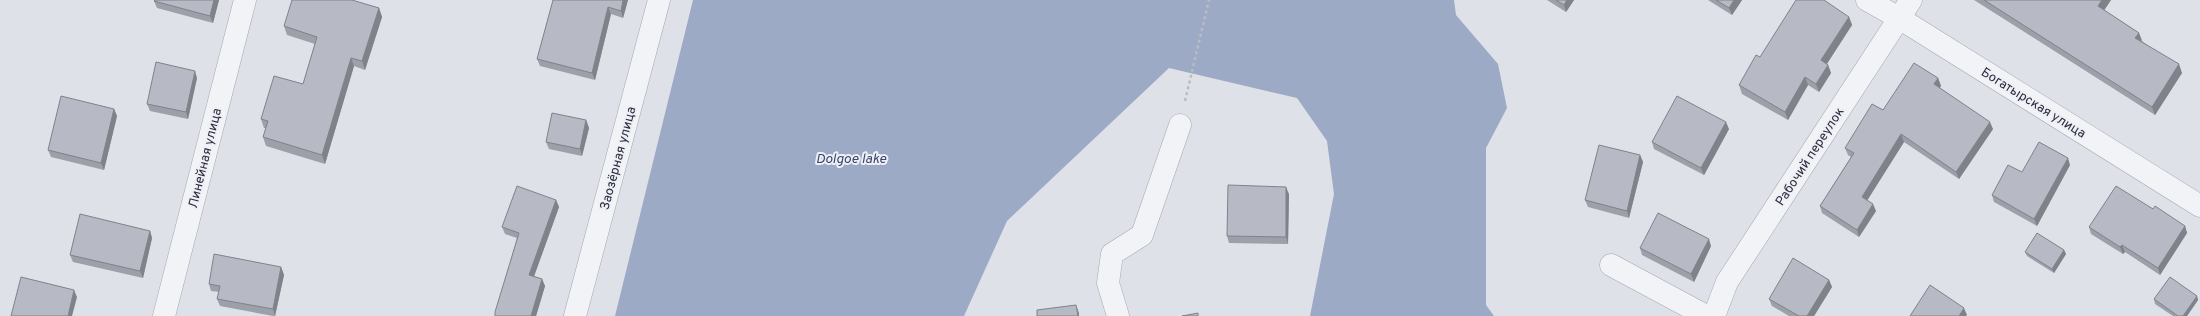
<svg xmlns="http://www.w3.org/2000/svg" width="2200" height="316" font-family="Overpass,sans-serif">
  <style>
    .water { fill: #9caac5 }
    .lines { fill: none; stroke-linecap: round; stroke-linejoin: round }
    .street-casing { stroke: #a5a7b2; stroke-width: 23 }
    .path { stroke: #babcc2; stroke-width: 2.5; stroke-dasharray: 3 3; stroke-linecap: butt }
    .street { stroke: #f2f3f6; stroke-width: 22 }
    .wall { fill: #9da0a9 }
    .shaded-wall { fill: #808289 }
    .building { fill: #b7bac4; stroke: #808289 }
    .labels { text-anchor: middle; stroke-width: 4; stroke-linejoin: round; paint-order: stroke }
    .street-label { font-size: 13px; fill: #292d3e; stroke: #eff0f5 }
    .water-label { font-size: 14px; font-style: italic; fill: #36466f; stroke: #eff0f5 }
  </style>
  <rect width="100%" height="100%" fill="#dfe1e8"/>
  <polygon class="water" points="693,0 1454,0 1456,15 1498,64 1507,108 1486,148 1486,305 1494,316 1310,316 1334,194 1327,141 1297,98 1169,68 1007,221 964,316 615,316"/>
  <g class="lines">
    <defs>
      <g id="street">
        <polyline points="1867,0 1899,18 2200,206"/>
        <polyline points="1611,265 1706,316"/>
        <polyline points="164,316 245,0"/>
        <polyline points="575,316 659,0"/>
        <polyline points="1118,316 1108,283 1112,254 1142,235 1180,125"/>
        <polyline points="1714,316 1727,282 1911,0"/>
      </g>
    </defs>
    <use href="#street" class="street-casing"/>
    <polyline class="path" points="1185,101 1209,0"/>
    <use href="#street" class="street"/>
  </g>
  <g class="wall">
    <polygon points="155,0 219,0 213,23 157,8 154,1"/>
    <polygon points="553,0 628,0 623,18 611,14 595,80 540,66 537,59"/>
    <polygon points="1547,0 1574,0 1566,12"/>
    <polygon points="1708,0 1742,0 1732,15"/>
    <polygon points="1974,0 2111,0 2104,10 2139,33 2142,41 2182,73 2155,115"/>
    <polygon points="379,8 382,17 365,70 354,66 325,164 266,146 263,137 266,128 264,128 261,119 303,84 315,44 287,35 284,26"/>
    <polygon points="1849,17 1852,25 1827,64 1828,65 1831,73 1819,92 1808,85 1788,120 1742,94 1739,85 1760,57"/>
    <polygon points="197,78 188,119 150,111 147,104"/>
    <polygon points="1938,78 1941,86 1940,88 1993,129 1959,179 1904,142 1867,200 1876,211 1859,237 1822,213 1820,206 1851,157 1848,155 1845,148 1883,110"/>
    <polygon points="114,109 117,116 104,170 51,157 48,150"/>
    <polygon points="586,120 589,128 582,156 549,149 546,142"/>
    <polygon points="1729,129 1704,175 1654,149 1652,142"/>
    <polygon points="1640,155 1643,162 1629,218 1588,207 1585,200"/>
    <polygon points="2070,165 2037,226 1994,202 1992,195 2022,172"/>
    <polygon points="1289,194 1288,244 1229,243 1227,236"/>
    <polygon points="556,200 559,207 534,276 542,279 545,286 536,316 495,316 517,238 505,234 502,227"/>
    <polygon points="2153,209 2185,226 2187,233 2160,275 2125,252 2123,254 2091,234 2089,227"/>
    <polygon points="150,231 152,238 143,278 73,262 70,255"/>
    <polygon points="1711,246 1694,282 1642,255 1640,248"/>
    <polygon points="2064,250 2066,254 2054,273 2027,256 2025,252"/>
    <polygon points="281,267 284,275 275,316 273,316 220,306 217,299 219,292 211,291 209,284"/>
    <polygon points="1829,280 1832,287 1814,316 1789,316 1772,306 1769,299"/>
    <polygon points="2197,296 2198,300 2187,316 2173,316 2155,304 2154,299"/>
  </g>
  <g class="shaded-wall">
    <polygon points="214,0 219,0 213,23 210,16"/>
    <polygon points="623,0 628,0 623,18 621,11"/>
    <polygon points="1567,0 1574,0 1566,12 1564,5"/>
    <polygon points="1734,0 1742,0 1732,15 1729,8"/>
    <polygon points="2102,0 2111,0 2101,15 2098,6"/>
    <polygon points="608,7 611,14 595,80 592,73"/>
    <polygon points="379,8 382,17 365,70 362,61"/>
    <polygon points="1849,17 1852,25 1824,68 1821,60"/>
    <polygon points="2139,33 2142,41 2135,38"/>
    <polygon points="351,58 354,66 325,164 322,155"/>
    <polygon points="2179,64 2182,73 2155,115 2152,107"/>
    <polygon points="1828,65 1831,73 1819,92 1816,84"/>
    <polygon points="195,71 197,78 188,119 186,112"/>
    <polygon points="1805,77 1808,85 1788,120 1785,112"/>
    <polygon points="1938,78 1941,86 1937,91 1934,84"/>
    <polygon points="114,109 117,116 104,170 101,163"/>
    <polygon points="586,120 589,128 582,156 580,149"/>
    <polygon points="1726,122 1729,129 1704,175 1701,168"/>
    <polygon points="1990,122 1993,129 1959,179 1956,172"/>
    <polygon points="1901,134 1904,142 1865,204 1862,197"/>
    <polygon points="1640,155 1643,162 1629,218 1627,211"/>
    <polygon points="2068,158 2070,165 2037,226 2034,219"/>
    <polygon points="1286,187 1289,194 1288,244 1286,237"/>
    <polygon points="556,200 559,207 532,282 529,275"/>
    <polygon points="1873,204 1876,211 1859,237 1857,230"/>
    <polygon points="2185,226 2187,233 2160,275 2158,268"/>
    <polygon points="150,231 152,238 143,278 140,271"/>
    <polygon points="1709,239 1711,246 1694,282 1691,274"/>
    <polygon points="2122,245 2125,252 2123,254 2120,247"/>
    <polygon points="2064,250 2066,254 2054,273 2052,269"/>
    <polygon points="281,267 284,275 275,316 273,309"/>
    <polygon points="542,279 545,286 536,316 531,316"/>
    <polygon points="1829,280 1832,287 1814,316 1807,316"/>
    <polygon points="74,290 77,297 72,316 68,316"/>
    <polygon points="2197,296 2198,300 2187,316 2183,316"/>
    <polygon points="1076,305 1079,313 1079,316 1078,316"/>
    <polygon points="1964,308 1967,315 1966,316 1959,316"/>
  </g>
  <g class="building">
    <polygon points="155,0 214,0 210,16 154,1"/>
    <polygon points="292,0 352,0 379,8 362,61 351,58 322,155 263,137 268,121 261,119 274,76 303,84 317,37 284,26"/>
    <polygon points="553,0 623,0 621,11 608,7 592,73 537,59"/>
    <polygon points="1556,0 1567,0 1564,5"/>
    <polygon points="1716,0 1734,0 1729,8"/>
    <polygon points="1796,0 1824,0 1849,17 1821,60 1828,65 1816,84 1805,77 1785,112 1739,85 1756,55 1760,57"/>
    <polygon points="1984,0 2102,0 2098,6 2139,33 2135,38 2179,64 2152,107"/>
    <polygon points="156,62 195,71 186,112 147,104"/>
    <polygon points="1914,63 1938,78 1934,84 1990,122 1956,172 1901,134 1862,197 1873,204 1857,230 1820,206 1854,153 1845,148 1872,104 1883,110"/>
    <polygon points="61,96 114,109 101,163 48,150"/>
    <polygon points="1677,96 1726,122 1701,168 1652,142"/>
    <polygon points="552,113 586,120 580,149 546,142"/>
    <polygon points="2039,142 2068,158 2034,219 1992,195 2008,165 2022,172"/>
    <polygon points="1599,145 1640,155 1627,211 1585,200"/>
    <polygon points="1228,185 1286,187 1286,237 1227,236"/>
    <polygon points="517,186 556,200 529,275 542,279 531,316 495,316 495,312 519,233 502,227"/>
    <polygon points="2116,186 2153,209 2155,206 2185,226 2158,268 2122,245 2120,247 2089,227"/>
    <polygon points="1658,213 1709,239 1691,274 1640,248"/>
    <polygon points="80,214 150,231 140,271 70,255"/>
    <polygon points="2037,233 2064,250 2052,269 2025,252"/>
    <polygon points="214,254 281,267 273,309 217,299 220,286 209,284"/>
    <polygon points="1793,258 1829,280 1807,316 1799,316 1769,299"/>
    <polygon points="21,277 74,290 68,316 11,316"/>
    <polygon points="2170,277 2197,296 2183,316 2178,316 2154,299"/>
    <polygon points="1930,285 1964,308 1959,316 1910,316"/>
    <polygon points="1076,305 1078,316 1037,316 1037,310"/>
    <polygon points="1198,313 1198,316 1182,316"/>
  </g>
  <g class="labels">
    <g class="street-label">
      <text transform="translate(2034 102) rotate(32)" y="5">Богатырская улица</text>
      <text transform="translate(1809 156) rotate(-57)" y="5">Рабочий переулок</text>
      <text transform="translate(204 158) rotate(-76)" y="5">Линейная улица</text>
      <text transform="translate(617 158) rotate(-75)" y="5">Заозёрная улица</text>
    </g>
    <g class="water-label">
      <text x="851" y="163">Dolgoe lake</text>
    </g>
  </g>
</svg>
